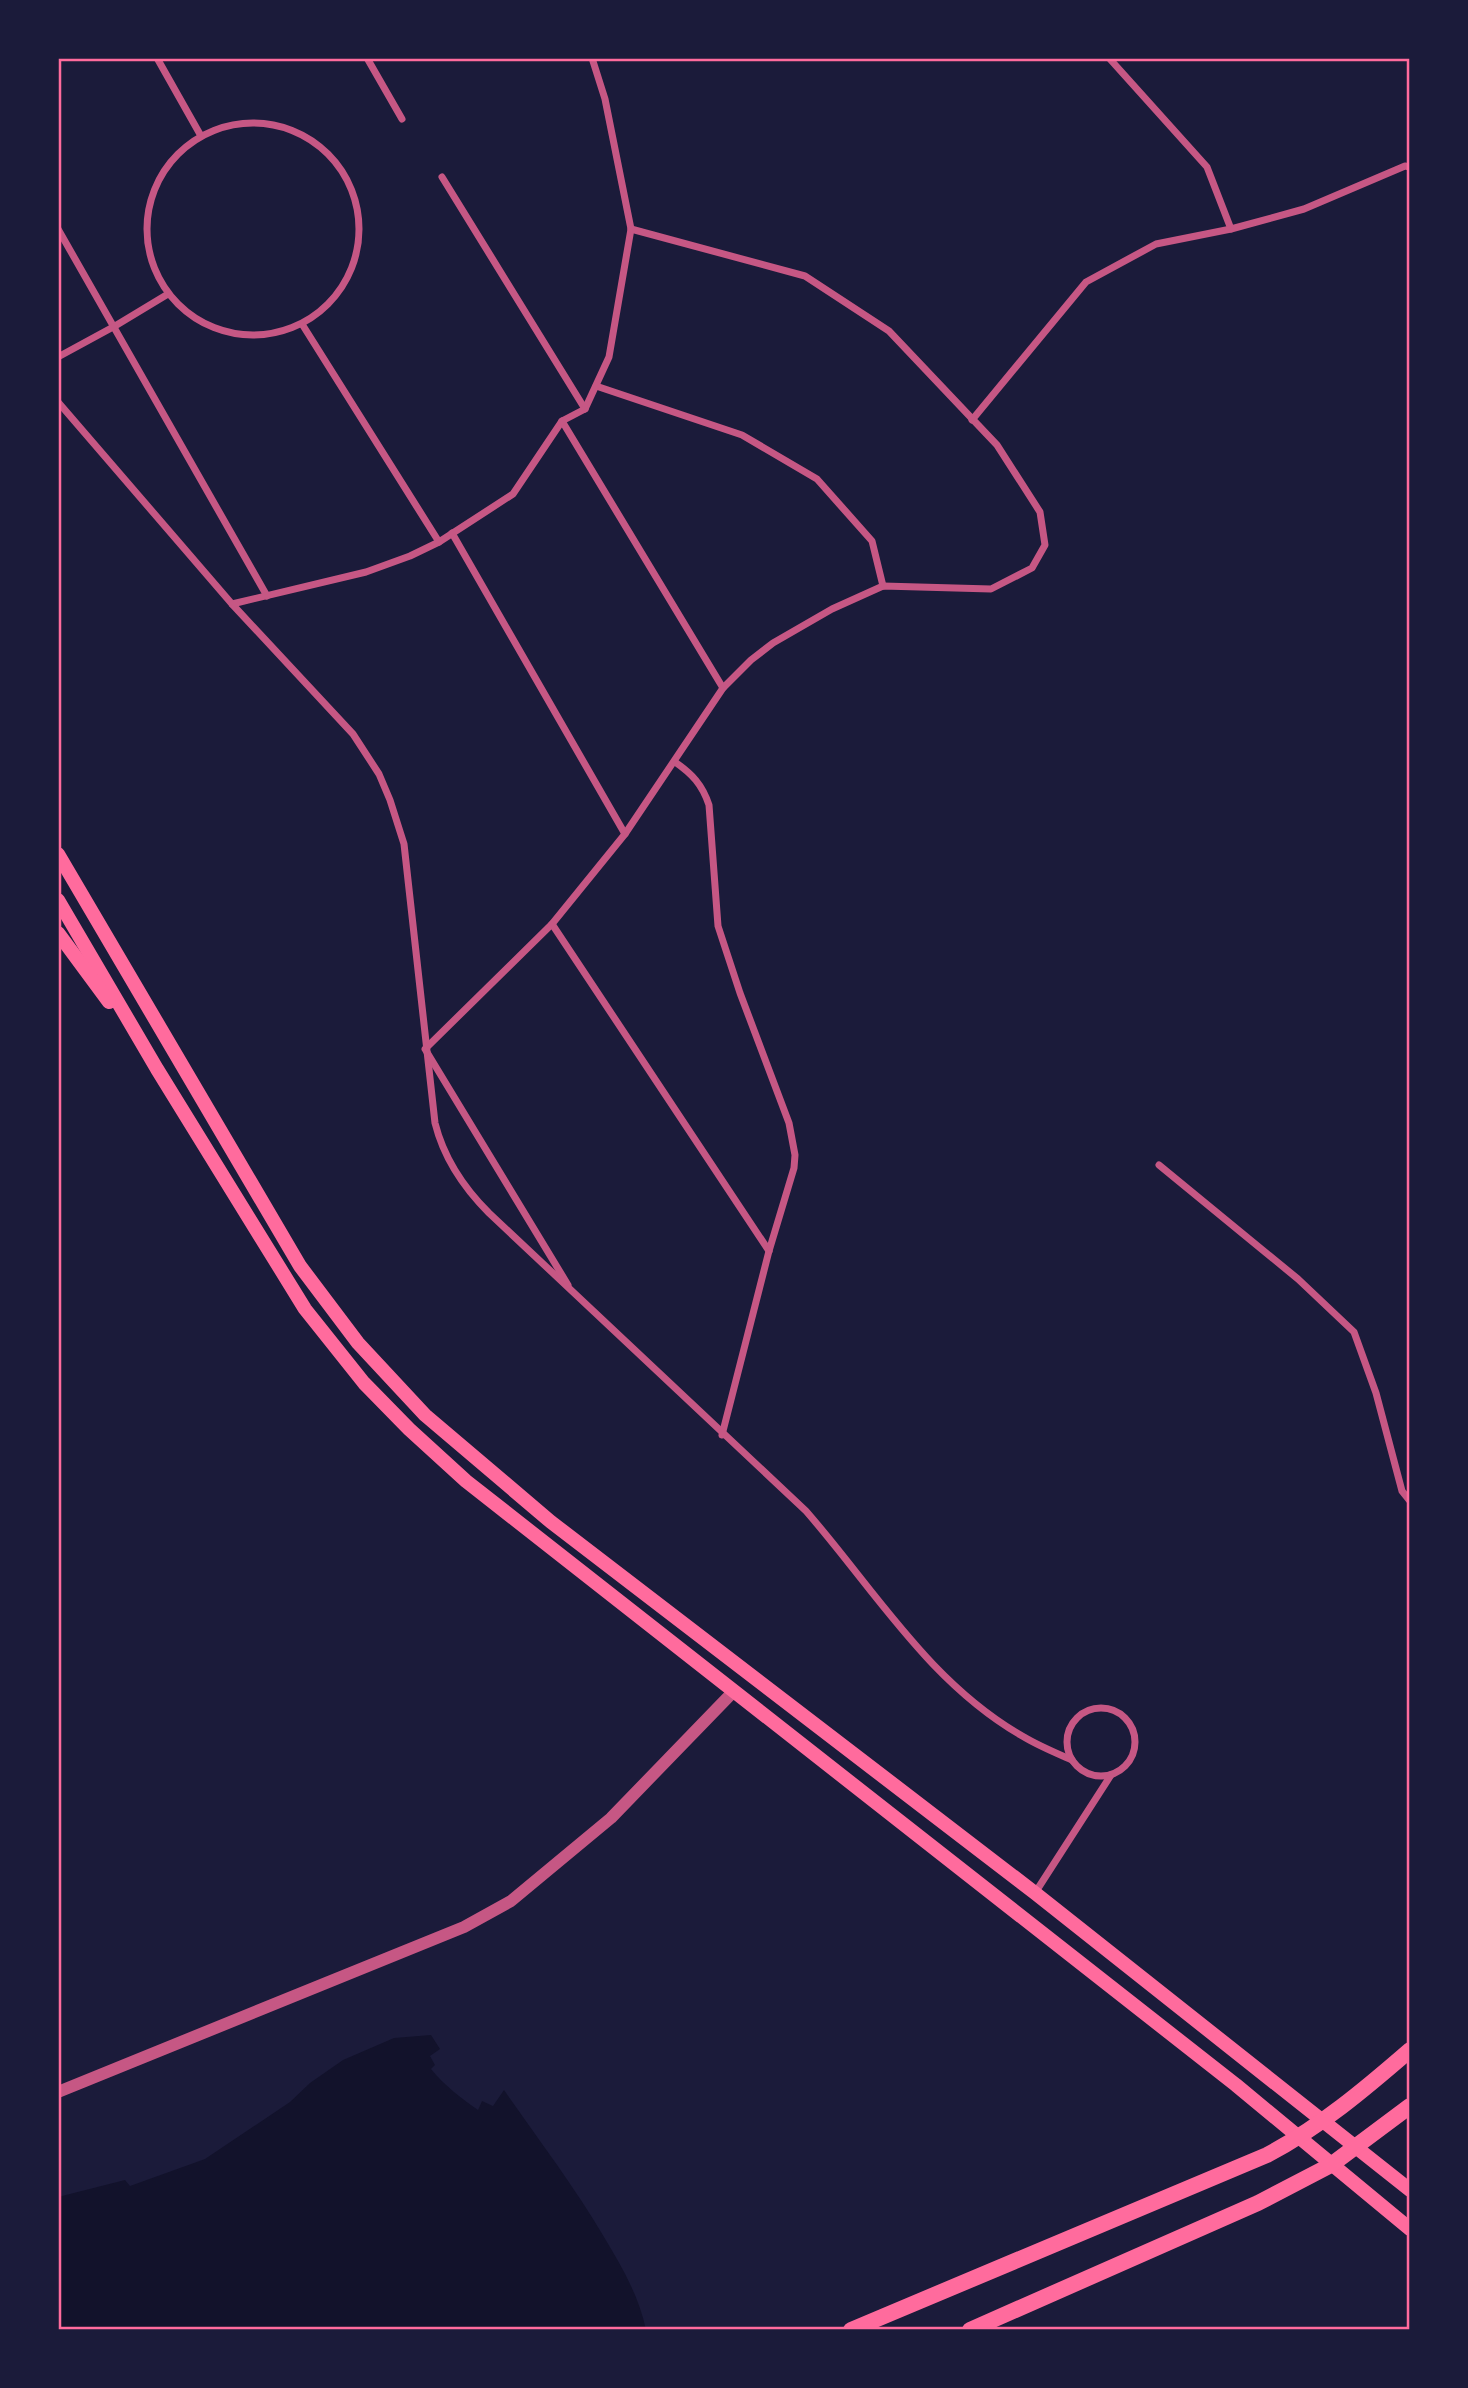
<svg xmlns="http://www.w3.org/2000/svg" width="1468" height="2388" font-family="Arial,sans-serif">
  <style>
    .water { fill: #12122b }
    .lines { fill: none; stroke-linecap: round; stroke-linejoin: round }
    .minor { stroke: #c65784; stroke-width: 7 }
    .tertiary { stroke: #c65784; stroke-width: 12 }
    .secondary { stroke: #ff6b9d; stroke-width: 14 }
    .primary { stroke: #ff6b9d; stroke-width: 16 }
    .neatline { fill: none; stroke: #ff6b9d; stroke-width: 2.5 }
  </style>
  <rect width="100%" height="100%" fill="#1b1b3a"/>
  <path class="water" d="M431,2035L440,2049L430,2056L435,2065L431,2069C445,2086 461,2098 478,2110L482,2101L493,2106L504,2090C538,2139 574,2186 604,2237C622,2267 639,2296 646,2330H58V2197L125,2180L130,2186L205,2159L290,2102L310,2083L343,2060L394,2038Z"/>
  <g class="lines">
    <g class="minor">
      <polyline points="157,58 201,136"/>
      <polyline points="367,58 402,119"/>
      <polyline points="1109,58 1207,167 1231,229"/>
      <circle cx="253" cy="229" r="106"/>
      <polyline points="442,177 585,409"/>
      <polyline points="58,229 267,596"/>
      <polyline points="302,324 439,542"/>
      <polyline points="58,357 115,326 168,294"/>
      <polyline points="596,386 742,435 817,479 872,541 883,586"/>
      <path d="M58,402L232,604L353,734L379,774L390,800L404,844L435,1123C444,1159 463,1187 489,1213L806,1511C875,1590 930,1684 1024,1737C1039,1746 1056,1753 1072,1760"/>
      <polyline points="972,420 1086,282 1156,244 1231,229 1304,209 1405,166 1410,167"/>
      <polyline points="562,421 723,688"/>
      <polyline points="452,533 625,834"/>
      <polyline points="232,604 366,572 410,556 439,542 513,494 562,421 585,409 609,357 631,229 605,99 592,58"/>
      <path d="M675,762C692,774 702,784 709,805L718,926L740,993L789,1123L795,1155L794,1168L769,1251L722,1435"/>
      <polyline points="552,924 769,1251"/>
      <polyline points="1159,1165 1298,1279 1354,1332 1376,1393 1402,1491 1410,1501"/>
      <polyline points="568,1285 425,1049 552,924 625,834 723,688 751,660 773,643 832,609 883,586 991,589 1032,568 1045,545 1040,512 997,445 889,331 805,276 631,229"/>
      <circle cx="1101" cy="1742" r="34"/>
      <polyline points="1035,1893 1111,1775"/>
    </g>
    <polyline class="tertiary" points="58,2092 464,1927 511,1901 611,1818 733,1692"/>
    <g class="secondary">
      <polyline points="58,854 300,1266 358,1343 425,1415 551,1522 1035,1893 1410,2190"/>
      <polyline points="58,900 157,1069 305,1309 364,1383 409,1429 466,1481 1236,2085 1410,2229"/>
      <polyline points="58,933 109,1002"/>
    </g>
    <g class="primary">
      <path d="M851,2330L1267,2155C1320,2127 1365,2089 1410,2050"/>
      <polyline points="970,2330 1258,2203 1331,2165 1410,2106"/>
    </g>
  </g>
  <rect width="1468" height="2388" fill="none" stroke="#1b1b3a" stroke-width="119"/>
  <rect x="60" y="60" width="1348" height="2268" class="neatline"/>
</svg>
